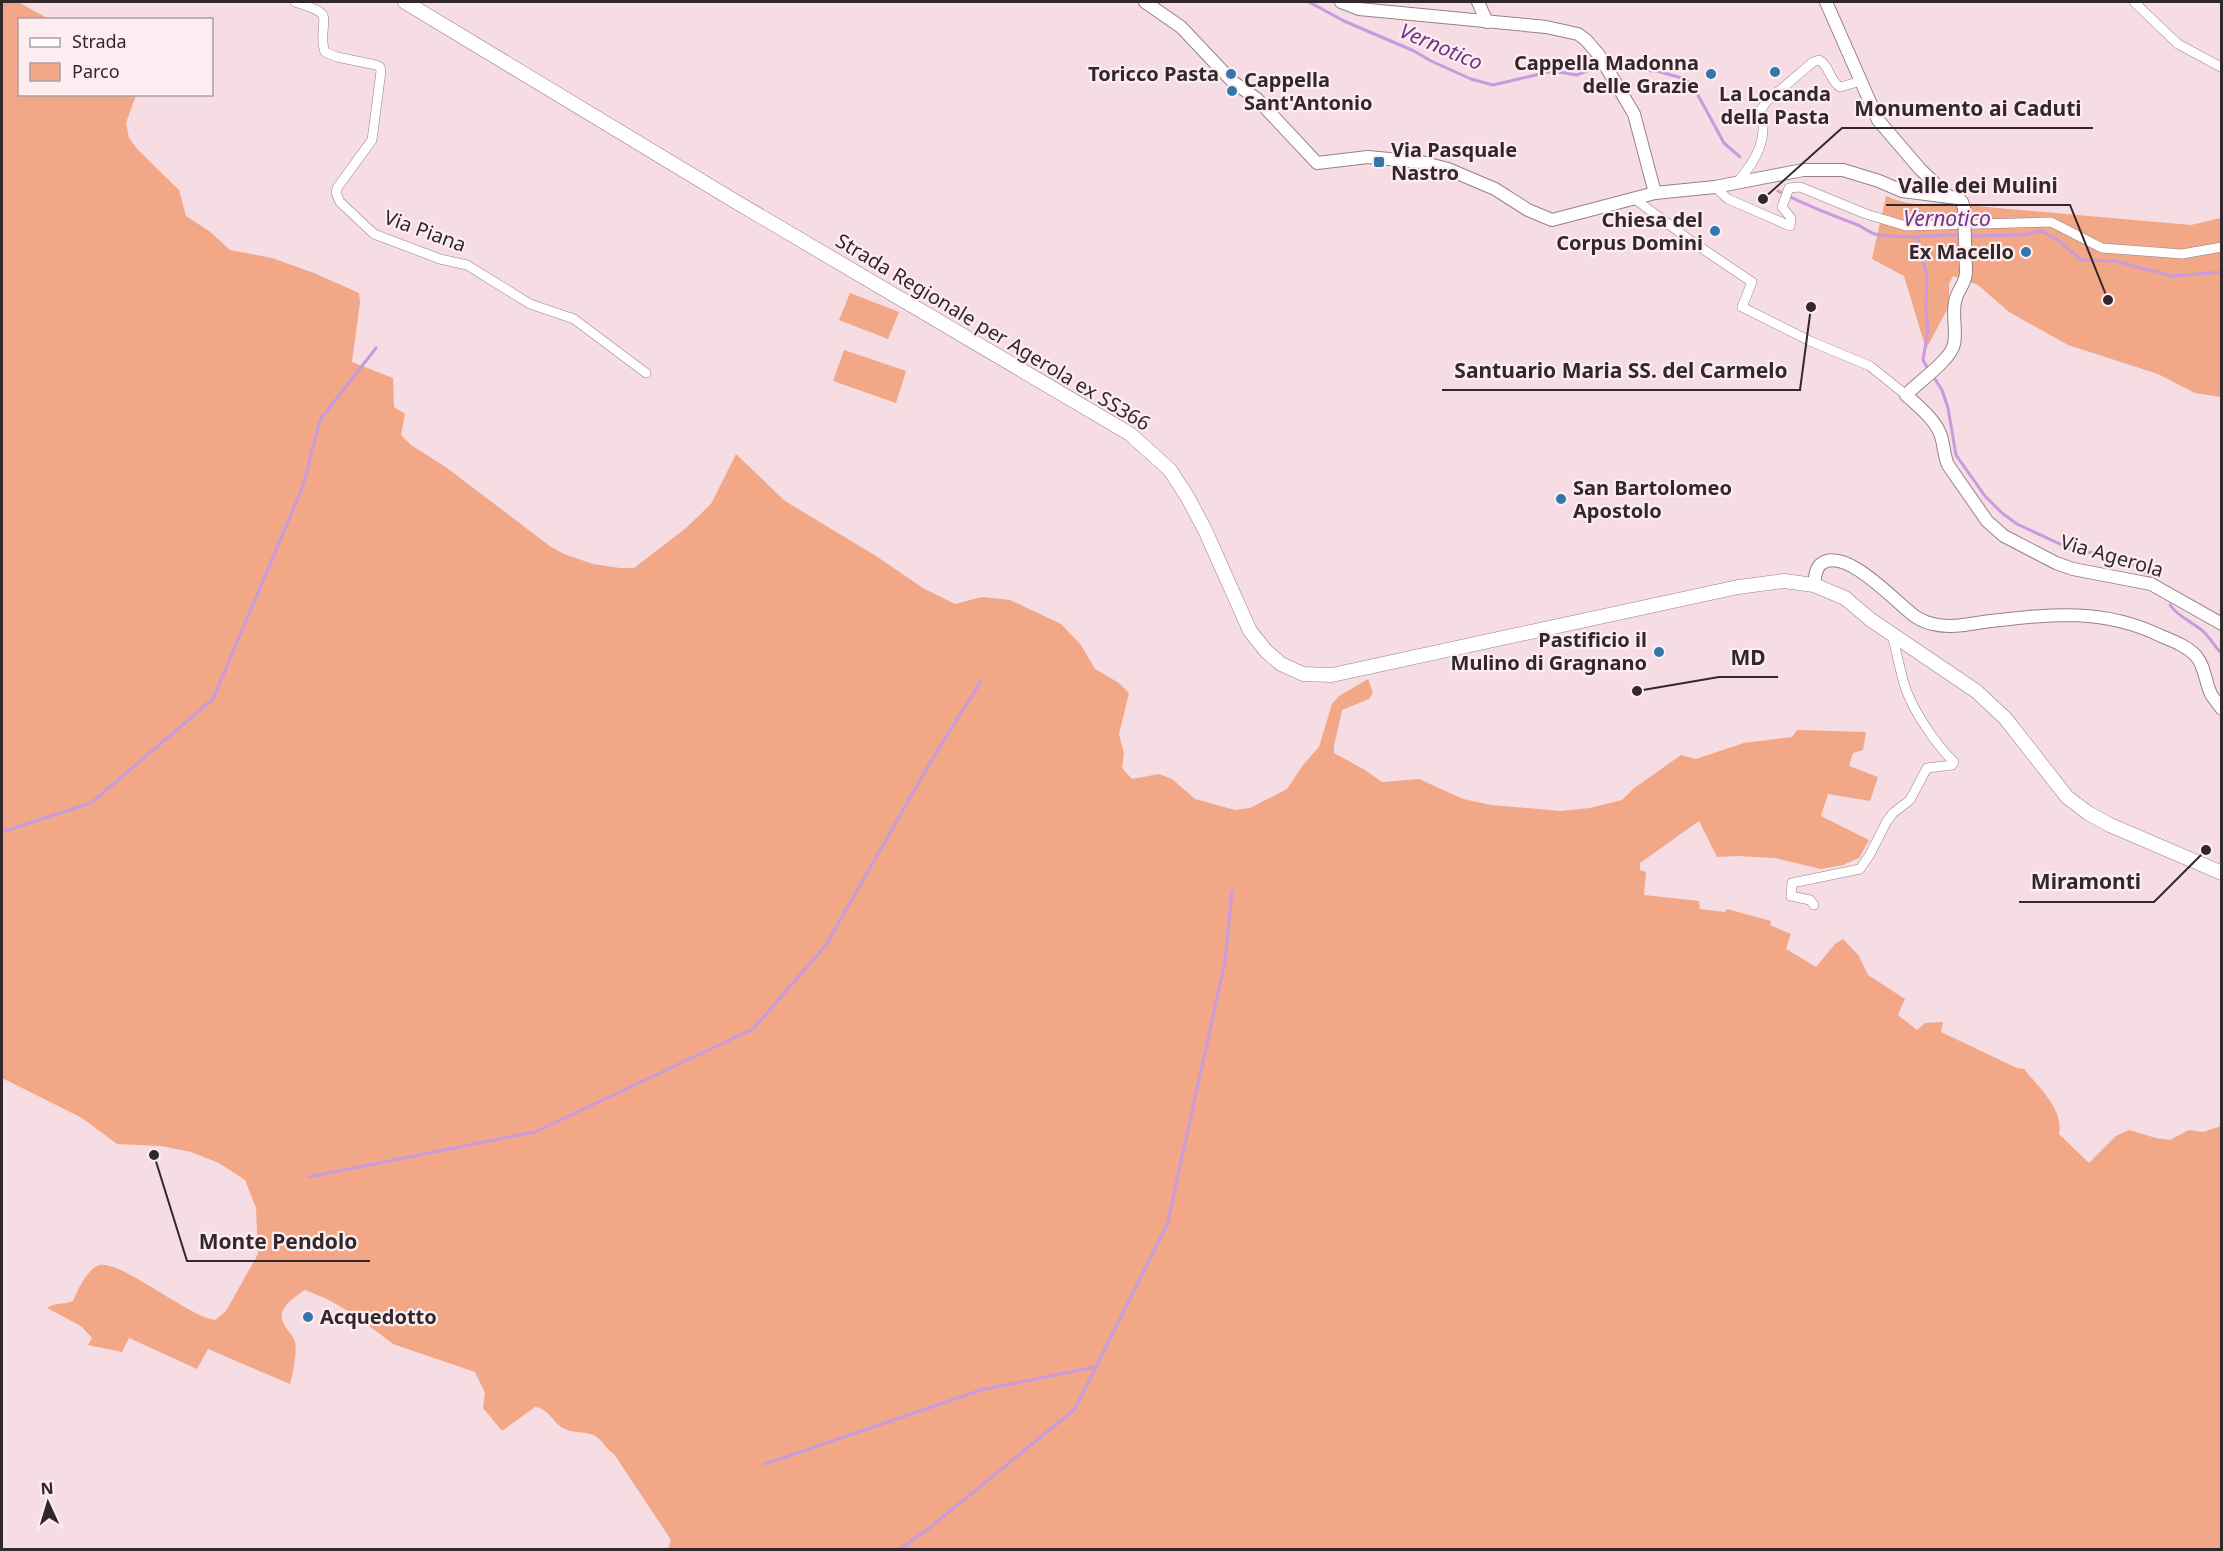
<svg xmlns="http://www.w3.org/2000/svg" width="2223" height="1551" font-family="'Noto Sans',sans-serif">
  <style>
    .green { fill: #f2a786 }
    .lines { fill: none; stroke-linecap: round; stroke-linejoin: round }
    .stream { stroke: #c89bde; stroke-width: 3 }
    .minor-casing { stroke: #988188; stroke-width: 10 }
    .tertiary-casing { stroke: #988188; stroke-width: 14 }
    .secondary-casing { stroke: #988188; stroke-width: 15 }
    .minor { stroke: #fff; stroke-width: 9 }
    .tertiary { stroke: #fff; stroke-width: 12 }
    .secondary { stroke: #fff; stroke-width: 14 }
    .tertiary-bridge-casing { stroke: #988188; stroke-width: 14; stroke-linecap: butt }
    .tertiary-bridge { stroke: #fff; stroke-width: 12 }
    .poi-dot { fill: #3476ac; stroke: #fdedf1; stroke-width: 2 }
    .labels { text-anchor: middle; stroke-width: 4.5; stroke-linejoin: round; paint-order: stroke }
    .poi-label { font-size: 20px; font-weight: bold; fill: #32282b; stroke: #fdedf1; text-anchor: end }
    .street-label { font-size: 20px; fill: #32282b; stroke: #fdedf1 }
    .water-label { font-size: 21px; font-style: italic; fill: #6c3585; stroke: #fdedf1 }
    .leader { fill: none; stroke: #32282b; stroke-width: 2 }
    .callout-dot { fill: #32282b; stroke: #fdedf1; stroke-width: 2 }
    .callout-label { font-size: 21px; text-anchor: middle; font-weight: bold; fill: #32282b; stroke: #fdedf1; stroke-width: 4.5; stroke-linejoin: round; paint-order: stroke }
  </style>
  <rect width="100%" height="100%" fill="#f6dce3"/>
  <g class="green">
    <path d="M2,2H18L49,19L20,20V94L136,95L126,123L129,138L138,150L179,190L186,216L209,231L230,250L272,258L314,273L359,293L360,303L352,362L393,378L394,407L405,414L401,435L411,445L447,468L551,547L564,554L593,564L620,568H634L686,528L711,504L736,454L785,501L876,556L923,588L955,604L982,597L1010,600L1061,624L1081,645L1095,669L1119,683L1129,693L1119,734L1124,754L1122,768L1132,779L1159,774L1172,779L1195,799L1235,810L1250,808L1287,789L1303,765L1319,747L1332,704L1339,696L1368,679L1373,693L1369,699L1342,710L1334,746V753L1365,770L1382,782L1419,779L1463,799L1491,805L1561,811L1590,808L1622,800L1633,789L1681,755L1696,759L1744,743L1792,737L1797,730L1866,732L1863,750L1853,753L1849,766L1878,777L1870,801L1828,794L1821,816L1869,840L1859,858L1843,865L1821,869L1775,858L1738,856L1717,857L1699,821L1640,863V870L1646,872L1644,895L1699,901L1700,909L1725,912L1727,909L1771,921L1770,925L1791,934L1786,949L1816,967L1835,944L1843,939L1859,956L1868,975L1905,999L1898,1015L1917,1030L1925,1023L1943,1022L1941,1032L2017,1068L2024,1069C2038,1087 2064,1109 2059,1134L2089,1163L2116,1136L2129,1130L2156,1138L2170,1140L2189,1130L2203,1132L2221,1126V1549H668L671,1540L614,1454C607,1450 604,1443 598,1438C589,1430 575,1434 565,1429C553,1424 550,1409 535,1407L502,1431L483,1408L485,1393L475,1372L393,1344L355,1315L327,1299L305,1290C293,1298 274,1310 285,1326C288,1331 294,1337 295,1342C297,1355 293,1372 290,1384L208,1349L197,1369L129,1338L122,1352L88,1345L92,1338L81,1326L47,1308C55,1302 64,1305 73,1301C78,1289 86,1272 97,1266C115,1255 188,1317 215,1320L226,1311L258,1254L256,1208L245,1180L219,1163L191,1152L161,1146L117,1144L82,1118L2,1078Z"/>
    <path d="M1886,196C1906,205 1921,205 1942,203L2191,225L2221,218V397L2195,393L2158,374L2068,345L2009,312L1978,285L1953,276L1949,284V306L1926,349L1904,276L1872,259Z"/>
    <polygon points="850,293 899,312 888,339 839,320"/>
    <polygon points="844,350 906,371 896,403 833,381"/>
  </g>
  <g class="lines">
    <g class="stream">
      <polyline points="1309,2 1344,21 1414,51 1431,61 1471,79 1493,85 1553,71 1577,75 1594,68 1601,68"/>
      <polyline points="1611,68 1657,71 1685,79 1693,86 1724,143 1740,157"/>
      <path d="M1778,191C1804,204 1831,215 1858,225C1864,228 1869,232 1875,234C1904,240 1933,234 1962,235"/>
      <polyline points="1969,236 2022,235 2041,231 2056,239 2082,260 2115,261 2172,276 2222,272"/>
      <polyline points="1917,237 1927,276 1926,309 1928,330 1923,360 1929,371"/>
      <polyline points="1933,376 1942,390 1948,408 1956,455 1985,496 2002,513 2017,524 2075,551 2111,554 2126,560 2157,581"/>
      <path d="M2170,605C2178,617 2193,622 2204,632C2210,638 2215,647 2222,654"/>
      <polyline points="2,832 91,803 213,699 303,486 320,420 376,348"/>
      <polyline points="309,1177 535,1132 753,1029 826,945 931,761 981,681"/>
      <polyline points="765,1464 981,1390 1096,1367"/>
      <polyline points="899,1550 933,1525 1075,1409 1167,1225 1225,962 1232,891"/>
    </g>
    <defs>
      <g id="minor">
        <path d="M295,2C303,5 317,8 322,14C327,19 319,39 325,52L337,57L376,65L380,67L381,71L372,140L337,188L336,193L340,202L374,234L440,259L467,265L530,304L574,319L646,373"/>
        <polyline points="2134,2 2178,44 2221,67"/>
        <path d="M1738,181C1757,160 1768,138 1761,110L1766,102L1813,62L1819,60C1830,66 1829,80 1840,87L1861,81"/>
        <polyline points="1715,187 1728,199 1790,226 1791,218 1782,207 1789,188 1800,187 1866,214 1906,226 2051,222 2102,248 2182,254 2222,247"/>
        <polyline points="1635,199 1691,241 1752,282 1742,307 1810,341 1870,366 1906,395"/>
        <path d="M1814,905L1810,900L1791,896L1792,883L1860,869L1869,856L1887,821L1893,813L1910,800L1927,768L1952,765L1954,762C1935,744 1909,705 1903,680C1899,665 1896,650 1892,635"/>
      </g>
      <g id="tertiary">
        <polyline points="1145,2 1181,27 1232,81 1257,99 1317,163 1368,157 1421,162 1448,169 1495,189 1528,210 1552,220 1655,193 1715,187 1803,170 1843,170 1879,181 1902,191 1958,198 1962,202 1964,208"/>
        <polyline points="1341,2 1359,9 1546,27 1578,34 1586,40 1599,55 1634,114 1655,193"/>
        <polyline points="1478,2 1487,22"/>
        <polyline points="1826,2 1878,120 1920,169 1949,197"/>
        <path d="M1966,272C1966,284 1957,290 1955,302C1952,316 1957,330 1954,344C1951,360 1918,382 1906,395C1918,406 1936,420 1941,436C1944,446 1944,456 1948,465L1987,521L2004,536L2056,563L2073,569L2151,584L2222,624"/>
        <path d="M1814,585C1815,578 1815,569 1821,564C1846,545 1898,605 1916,617C1921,620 1927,623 1933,624C1951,629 1973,623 1991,621C2052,614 2104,608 2161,636C2173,641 2187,646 2196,656C2205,666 2205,682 2211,694C2214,699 2218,704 2222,709"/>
      </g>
      <polyline id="secondary" points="405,2 733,200 1130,434 1170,470 1188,498 1205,530 1250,631 1266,651 1281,664 1303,674 1332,675 1738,587 1784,581 1814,585 1845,598 1871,620 1976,691 2005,718 2067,797 2088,813 2110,825 2222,873"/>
    </defs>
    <use href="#minor" class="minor-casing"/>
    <use href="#tertiary" class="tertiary-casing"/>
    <use href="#secondary" class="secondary-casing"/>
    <use href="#minor" class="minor"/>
    <use href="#tertiary" class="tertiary"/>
    <use href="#secondary" class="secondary"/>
    <defs>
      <polyline id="tertiary-bridge" points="1964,208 1966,272"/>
    </defs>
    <use href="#tertiary-bridge" class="tertiary-bridge-casing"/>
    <use href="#tertiary-bridge" class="tertiary-bridge"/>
  </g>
  <g class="poi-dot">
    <circle cx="1775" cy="72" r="6"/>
    <circle cx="1231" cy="74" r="6"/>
    <circle cx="1711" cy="74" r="6"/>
    <circle cx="1232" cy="91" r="6"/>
    <rect x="1373" y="156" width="12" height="12" rx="3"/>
    <circle cx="1715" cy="231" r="6"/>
    <circle cx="2026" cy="252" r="6"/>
    <circle cx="1561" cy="499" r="6"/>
    <circle cx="1659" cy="652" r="6"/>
    <circle cx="308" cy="1317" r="6"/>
  </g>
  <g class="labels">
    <g class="poi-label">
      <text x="1699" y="70">Cappella Madonna<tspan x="1699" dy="23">delle Grazie</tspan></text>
      <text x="1219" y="81">Toricco Pasta</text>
      <text x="1244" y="87" text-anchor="start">Cappella<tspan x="1244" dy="23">Sant'Antonio</tspan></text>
      <text x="1775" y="101" text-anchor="middle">La Locanda<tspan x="1775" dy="23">della Pasta</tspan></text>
      <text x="1391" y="157" text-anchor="start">Via Pasquale<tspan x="1391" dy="23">Nastro</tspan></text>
      <text x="1703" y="227">Chiesa del<tspan x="1703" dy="23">Corpus Domini</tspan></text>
      <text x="2014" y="259">Ex Macello</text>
      <text x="1573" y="495" text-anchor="start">San Bartolomeo<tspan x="1573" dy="23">Apostolo</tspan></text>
      <text x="1647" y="647">Pastificio il<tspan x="1647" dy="23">Mulino di Gragnano</tspan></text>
      <text x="320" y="1324" text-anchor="start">Acquedotto</text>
    </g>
    <g class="street-label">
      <text transform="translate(425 231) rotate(20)" y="7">Via Piana</text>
      <text transform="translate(993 332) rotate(31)" y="7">Strada Regionale per Agerola ex SS366</text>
      <text transform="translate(2112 556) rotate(16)" y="7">Via Agerola</text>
    </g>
    <g class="water-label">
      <text transform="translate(1441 47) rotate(23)" y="7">Vernotico</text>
      <text x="1947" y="226">Vernotico</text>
    </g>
  </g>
  <path class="leader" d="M1763 199L1842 128H2093M2108 300L2070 205H1886M1811 307L1800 390H1442M1637 691L1719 677H1778M2206 850L2154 902H2019M154 1155L187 1261H370"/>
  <g class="callout-dot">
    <circle cx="1763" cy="199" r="6"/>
    <circle cx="2108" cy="300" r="6"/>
    <circle cx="1811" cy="307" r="6"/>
    <circle cx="1637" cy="691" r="6"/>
    <circle cx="2206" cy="850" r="6"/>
    <circle cx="154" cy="1155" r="6"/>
  </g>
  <g class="callout-label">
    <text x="1968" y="116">Monumento ai Caduti</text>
    <text x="1978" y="193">Valle dei Mulini</text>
    <text x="1621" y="378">Santuario Maria SS. del Carmelo</text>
    <text x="1748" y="665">MD</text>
    <text x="2086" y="889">Miramonti</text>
    <text x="278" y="1249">Monte Pendolo</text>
  </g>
  <rect width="2223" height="1551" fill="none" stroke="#32282b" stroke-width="6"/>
  <rect x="18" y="18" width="195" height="78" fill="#fdedf1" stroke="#ac9ea2" stroke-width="1.5"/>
  <rect x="30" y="38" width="30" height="9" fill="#ffffff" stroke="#ac9ea2" stroke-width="1.5"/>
  <text x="72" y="48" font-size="18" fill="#32282b">Strada</text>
  <rect x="30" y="63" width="30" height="18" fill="#f2a786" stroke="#ac9ea2" stroke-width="1.5"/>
  <text x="72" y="78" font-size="18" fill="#32282b">Parco</text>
  <g transform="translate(48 1503) rotate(356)" stroke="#fdedf1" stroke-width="4.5" paint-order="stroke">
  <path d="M0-4.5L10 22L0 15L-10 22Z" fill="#32282b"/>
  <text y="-9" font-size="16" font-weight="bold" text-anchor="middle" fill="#32282b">N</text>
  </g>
</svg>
